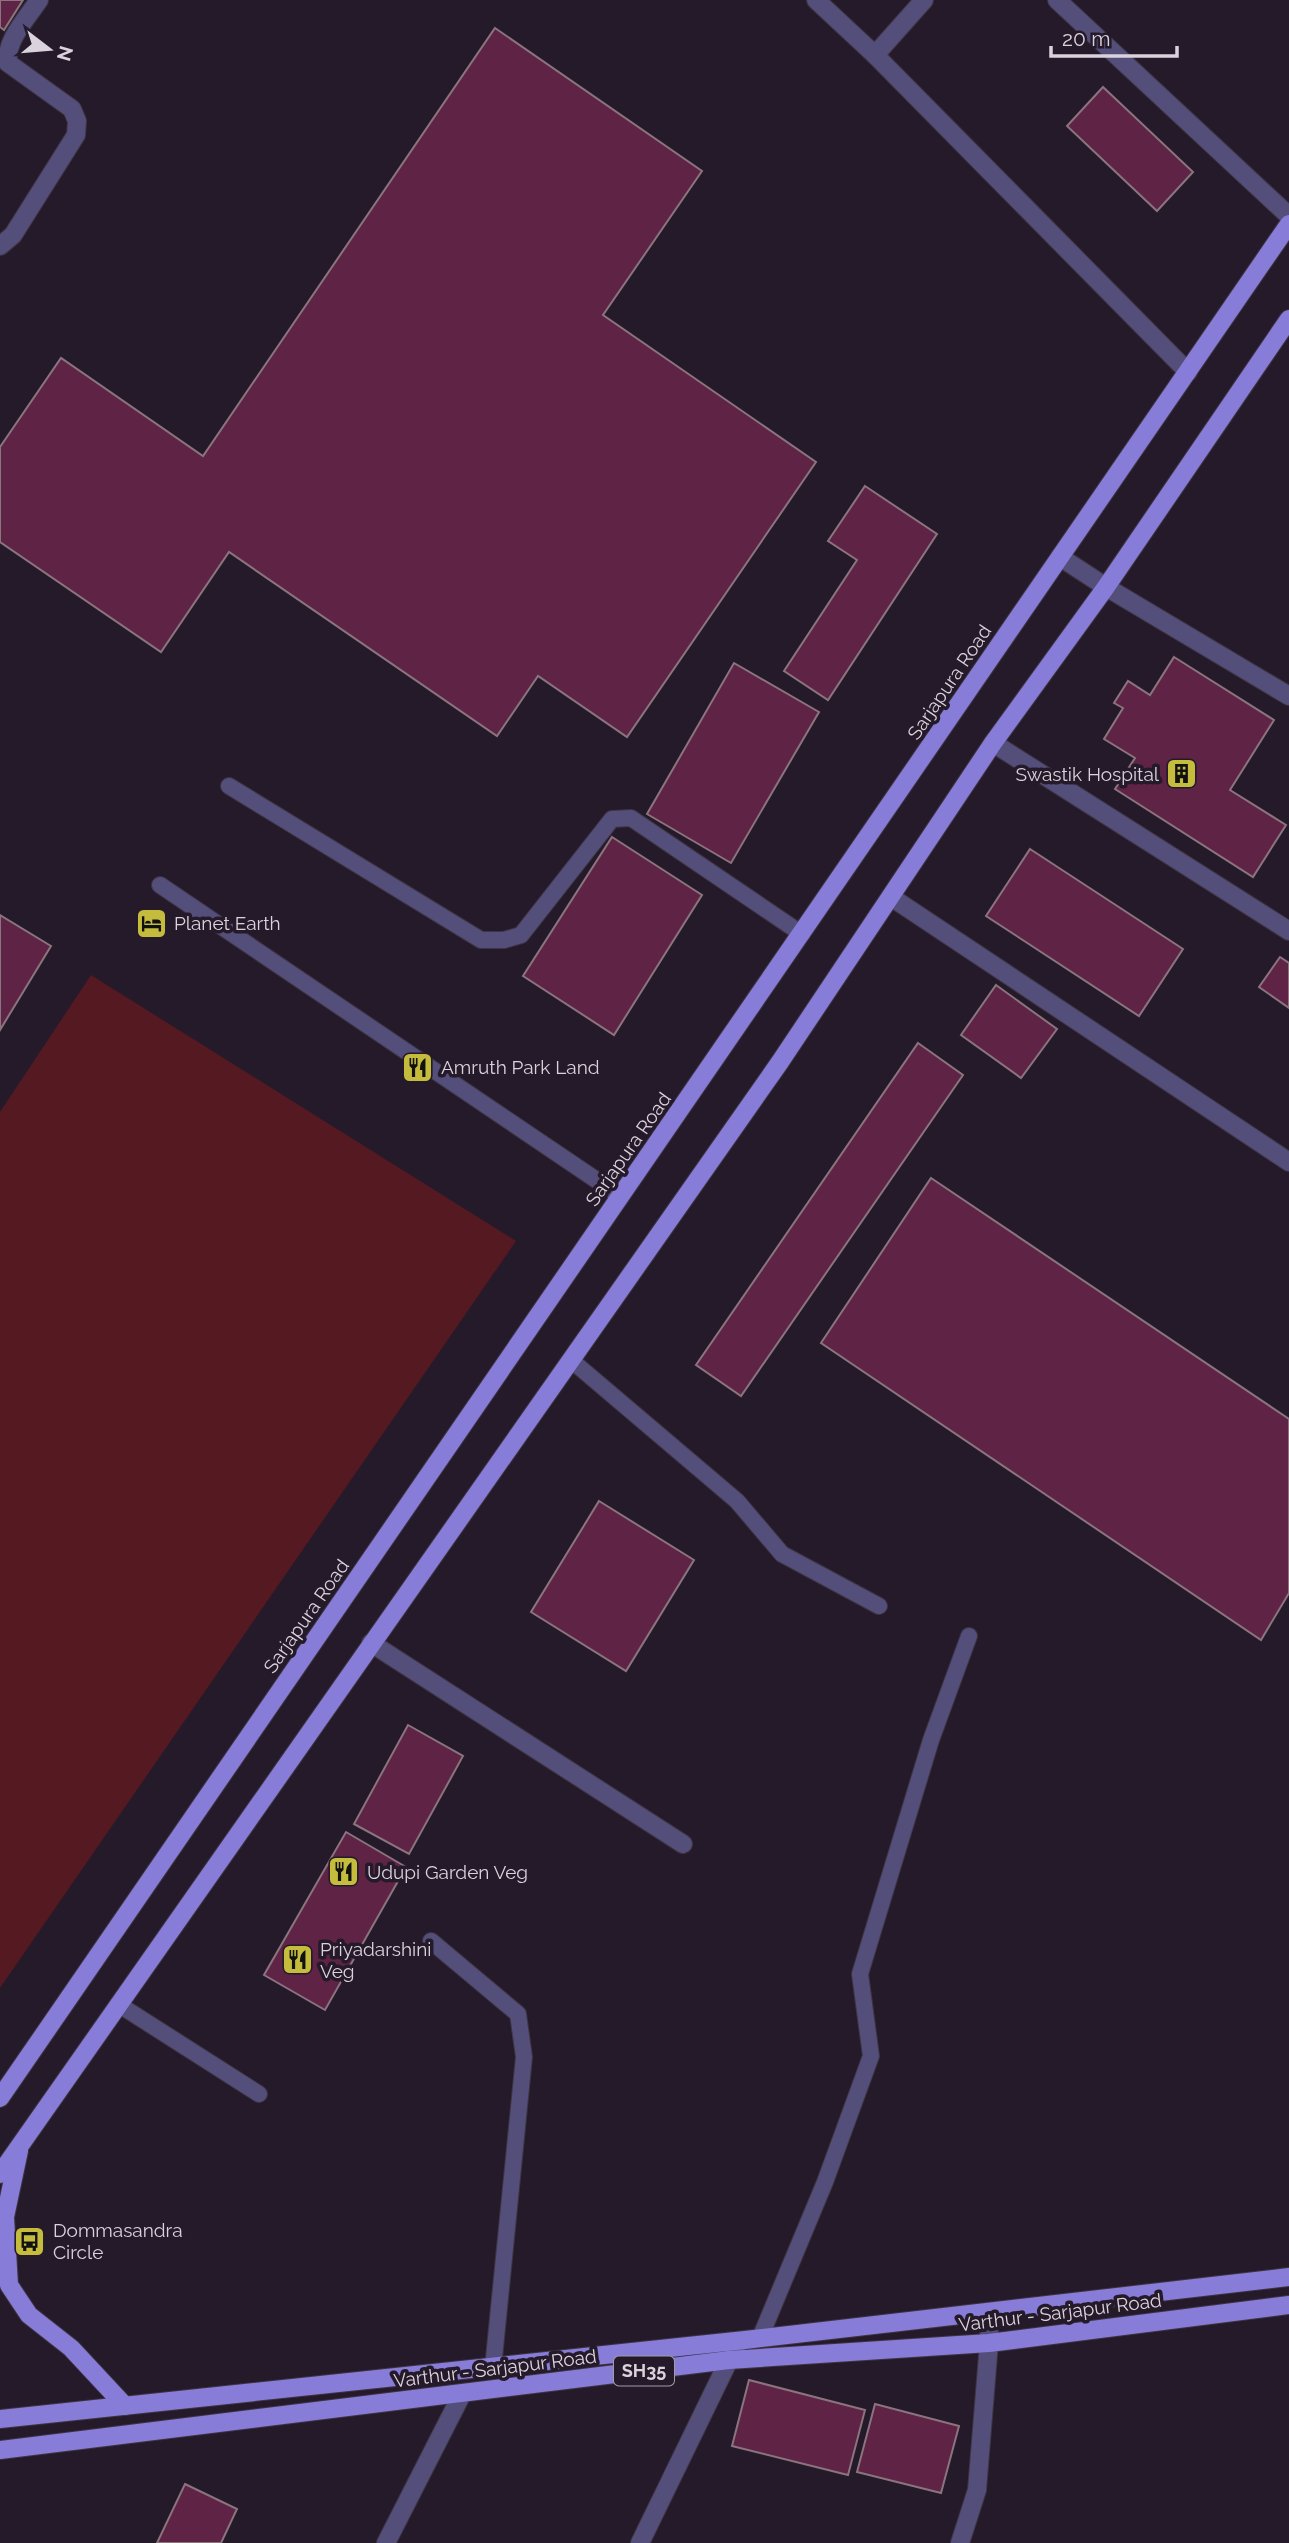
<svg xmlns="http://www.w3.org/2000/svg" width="1289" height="2543" font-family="Raleway,sans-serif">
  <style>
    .green { fill: #551921 }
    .building { fill: #5f2346; stroke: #8a747e; stroke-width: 2 }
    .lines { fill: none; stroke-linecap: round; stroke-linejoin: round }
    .service-casing { stroke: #3e3442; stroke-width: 18 }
    .minor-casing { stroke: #3e3442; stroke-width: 20 }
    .primary-casing { stroke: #3e3442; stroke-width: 20 }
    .service { stroke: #534e7a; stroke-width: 16 }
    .minor { stroke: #534e7a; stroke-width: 18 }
    .primary { stroke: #877cd7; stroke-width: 18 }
    .labels { text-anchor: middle; stroke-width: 7; stroke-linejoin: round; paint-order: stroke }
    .shield { fill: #251a29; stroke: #a49ba6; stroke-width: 2 }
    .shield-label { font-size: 18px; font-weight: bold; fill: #dad2dc }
    .street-label { font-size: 19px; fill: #dad2dc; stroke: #251a29 }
    .poi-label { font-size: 19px; fill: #dad2dc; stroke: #251a29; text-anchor: start }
  </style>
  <rect width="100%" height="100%" fill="#251a29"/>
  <polygon class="green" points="91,975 516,1241 0,1988 0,1112"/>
  <g class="building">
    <polygon points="0,0 23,0 4,30 0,27"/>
    <polygon points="495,28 702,171 603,315 816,462 627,737 538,676 497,736 229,552 161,652 0,542 0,447 61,358 203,456"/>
    <polygon points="1103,87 1193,172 1157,211 1067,126"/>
    <polygon points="865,486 937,534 828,700 784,671 857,560 828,541"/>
    <polygon points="1174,657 1274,720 1230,790 1286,825 1253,877 1115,789 1135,758 1104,739 1123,708 1114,703 1128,681 1150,695"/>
    <polygon points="734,663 819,712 731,863 647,814"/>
    <polygon points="612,837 702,895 614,1035 523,976"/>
    <polygon points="1030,849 1183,949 1139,1016 986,916"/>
    <polygon points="0,915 51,946 0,1030"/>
    <polygon points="1280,957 1289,963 1289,1008 1259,987"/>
    <polygon points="996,985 1057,1029 1021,1078 961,1035"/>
    <polygon points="918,1043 963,1075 741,1396 696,1365"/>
    <polygon points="931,1178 1289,1419 1289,1593 1261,1640 821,1343"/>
    <polygon points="599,1501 694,1560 626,1671 531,1612"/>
    <polygon points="408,1725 463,1756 409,1854 354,1824"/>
    <polygon points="346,1832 406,1867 325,2010 264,1975"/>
    <polygon points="749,2380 865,2410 848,2475 732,2446"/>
    <polygon points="875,2404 959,2426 941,2493 857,2472"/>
    <polygon points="185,2484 237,2509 221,2543 157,2543"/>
  </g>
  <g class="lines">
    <defs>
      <g id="service">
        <polyline points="229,786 481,940 504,940 521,935 612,819 631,818 802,934"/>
        <polyline points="160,885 620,1196"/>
        <polyline points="571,1360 737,1501 782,1554 879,1606"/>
        <polyline points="431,1941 518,2014 524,2057 493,2368"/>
        <polyline points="118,2004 259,2094"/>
        <polyline points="760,2338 825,2182 871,2056 860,1974 931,1740 969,1636"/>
      </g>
      <g id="minor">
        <polyline points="816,0 875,55 1188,372"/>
        <polyline points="1057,0 1289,216"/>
        <polyline points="875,55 924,0"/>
        <path d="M0,246L13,235L76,135L77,121L72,109L8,63C5,41 27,18 39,0"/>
        <polyline points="1060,557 1106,587 1289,696"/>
        <polyline points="993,743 1289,931"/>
        <polyline points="891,897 1289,1162"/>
        <polyline points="371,1643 683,1844"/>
        <polyline points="386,2543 462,2394"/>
        <polyline points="640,2543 729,2360 736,2351"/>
        <polyline points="960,2543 977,2490 989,2343 989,2313"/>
      </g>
      <g id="primary">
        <polyline points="0,2098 1289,224"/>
        <polyline points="19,2151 5,2217 9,2285 29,2315 71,2348 125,2406"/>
        <polyline points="0,2174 780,1062 993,743 1106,587 1289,319"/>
        <polyline points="0,2419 745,2340 1289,2277"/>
        <polyline points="0,2450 729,2360 989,2343 1289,2305"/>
      </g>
    </defs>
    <use href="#service" class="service-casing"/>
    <use href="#minor" class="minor-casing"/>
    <use href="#primary" class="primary-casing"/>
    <use href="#service" class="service"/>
    <use href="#minor" class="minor"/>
    <use href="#primary" class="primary"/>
  </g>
  <defs>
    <symbol id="building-square" viewBox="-11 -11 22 22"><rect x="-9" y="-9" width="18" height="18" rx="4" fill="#c5bc3d" stroke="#251a29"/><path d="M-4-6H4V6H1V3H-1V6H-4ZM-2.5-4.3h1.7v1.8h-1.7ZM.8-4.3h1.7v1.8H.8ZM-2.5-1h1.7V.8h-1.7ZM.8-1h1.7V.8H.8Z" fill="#111"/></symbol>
    <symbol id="hotel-square" viewBox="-11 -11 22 22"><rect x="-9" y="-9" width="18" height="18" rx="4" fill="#c5bc3d" stroke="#251a29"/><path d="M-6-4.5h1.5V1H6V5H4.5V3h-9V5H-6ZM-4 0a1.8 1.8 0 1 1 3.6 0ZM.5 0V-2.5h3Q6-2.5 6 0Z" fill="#111"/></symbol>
    <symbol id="restaurant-square" viewBox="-11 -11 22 22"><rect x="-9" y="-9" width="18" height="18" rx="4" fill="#c5bc3d" stroke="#251a29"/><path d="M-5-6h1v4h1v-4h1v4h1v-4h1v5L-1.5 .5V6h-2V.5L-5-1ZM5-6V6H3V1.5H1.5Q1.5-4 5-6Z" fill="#111"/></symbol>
    <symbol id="bus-square" viewBox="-11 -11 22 22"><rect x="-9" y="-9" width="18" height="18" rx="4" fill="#c5bc3d" stroke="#251a29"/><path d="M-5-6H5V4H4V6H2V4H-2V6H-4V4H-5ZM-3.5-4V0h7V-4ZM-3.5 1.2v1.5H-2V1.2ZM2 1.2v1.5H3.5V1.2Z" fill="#111"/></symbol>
  </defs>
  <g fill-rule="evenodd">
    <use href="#building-square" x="1164" y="756" width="35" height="35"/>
    <use href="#hotel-square" x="134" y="906" width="35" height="35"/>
    <use href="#restaurant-square" x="400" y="1050" width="35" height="35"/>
    <use href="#restaurant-square" x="326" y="1854" width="35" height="35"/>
    <use href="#restaurant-square" x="280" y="1942" width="35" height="35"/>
    <use href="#bus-square" x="12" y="2224" width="35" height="35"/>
  </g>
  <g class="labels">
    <rect class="shield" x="614" y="2356.5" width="60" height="29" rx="5"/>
    <g class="shield-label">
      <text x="644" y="2377">SH35</text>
    </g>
    <g class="street-label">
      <text transform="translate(949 682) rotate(-56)" y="7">Sarjapura Road</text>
      <text transform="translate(628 1149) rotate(-55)" y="7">Sarjapura Road</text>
      <text transform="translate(306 1616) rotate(-55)" y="7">Sarjapura Road</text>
      <text transform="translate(1060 2312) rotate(-7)" y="7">Varthur - Sarjapur Road</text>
      <text transform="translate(495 2368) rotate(-7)" y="7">Varthur - Sarjapur Road</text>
    </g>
    <g class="poi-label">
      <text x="1159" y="781" text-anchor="end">Swastik Hospital</text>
      <text x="174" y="930">Planet Earth</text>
      <text x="441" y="1074">Amruth Park Land</text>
      <text x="367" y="1879">Udupi Garden Veg</text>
      <text x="320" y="1956">Priyadarshini<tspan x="320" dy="22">Veg</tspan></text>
      <text x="53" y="2237">Dommasandra<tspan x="53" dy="22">Circle</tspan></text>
    </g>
  </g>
  <g transform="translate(49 49) rotate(106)" stroke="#251a29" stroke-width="5" paint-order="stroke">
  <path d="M0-5L12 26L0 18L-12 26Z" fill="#dad2dc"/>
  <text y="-10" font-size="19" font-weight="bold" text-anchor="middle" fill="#dad2dc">N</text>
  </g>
  <path d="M1051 46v10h126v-10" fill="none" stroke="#dad2dc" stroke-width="3.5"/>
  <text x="1062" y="46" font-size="21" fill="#dad2dc" stroke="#251a29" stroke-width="5" paint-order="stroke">20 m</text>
</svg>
